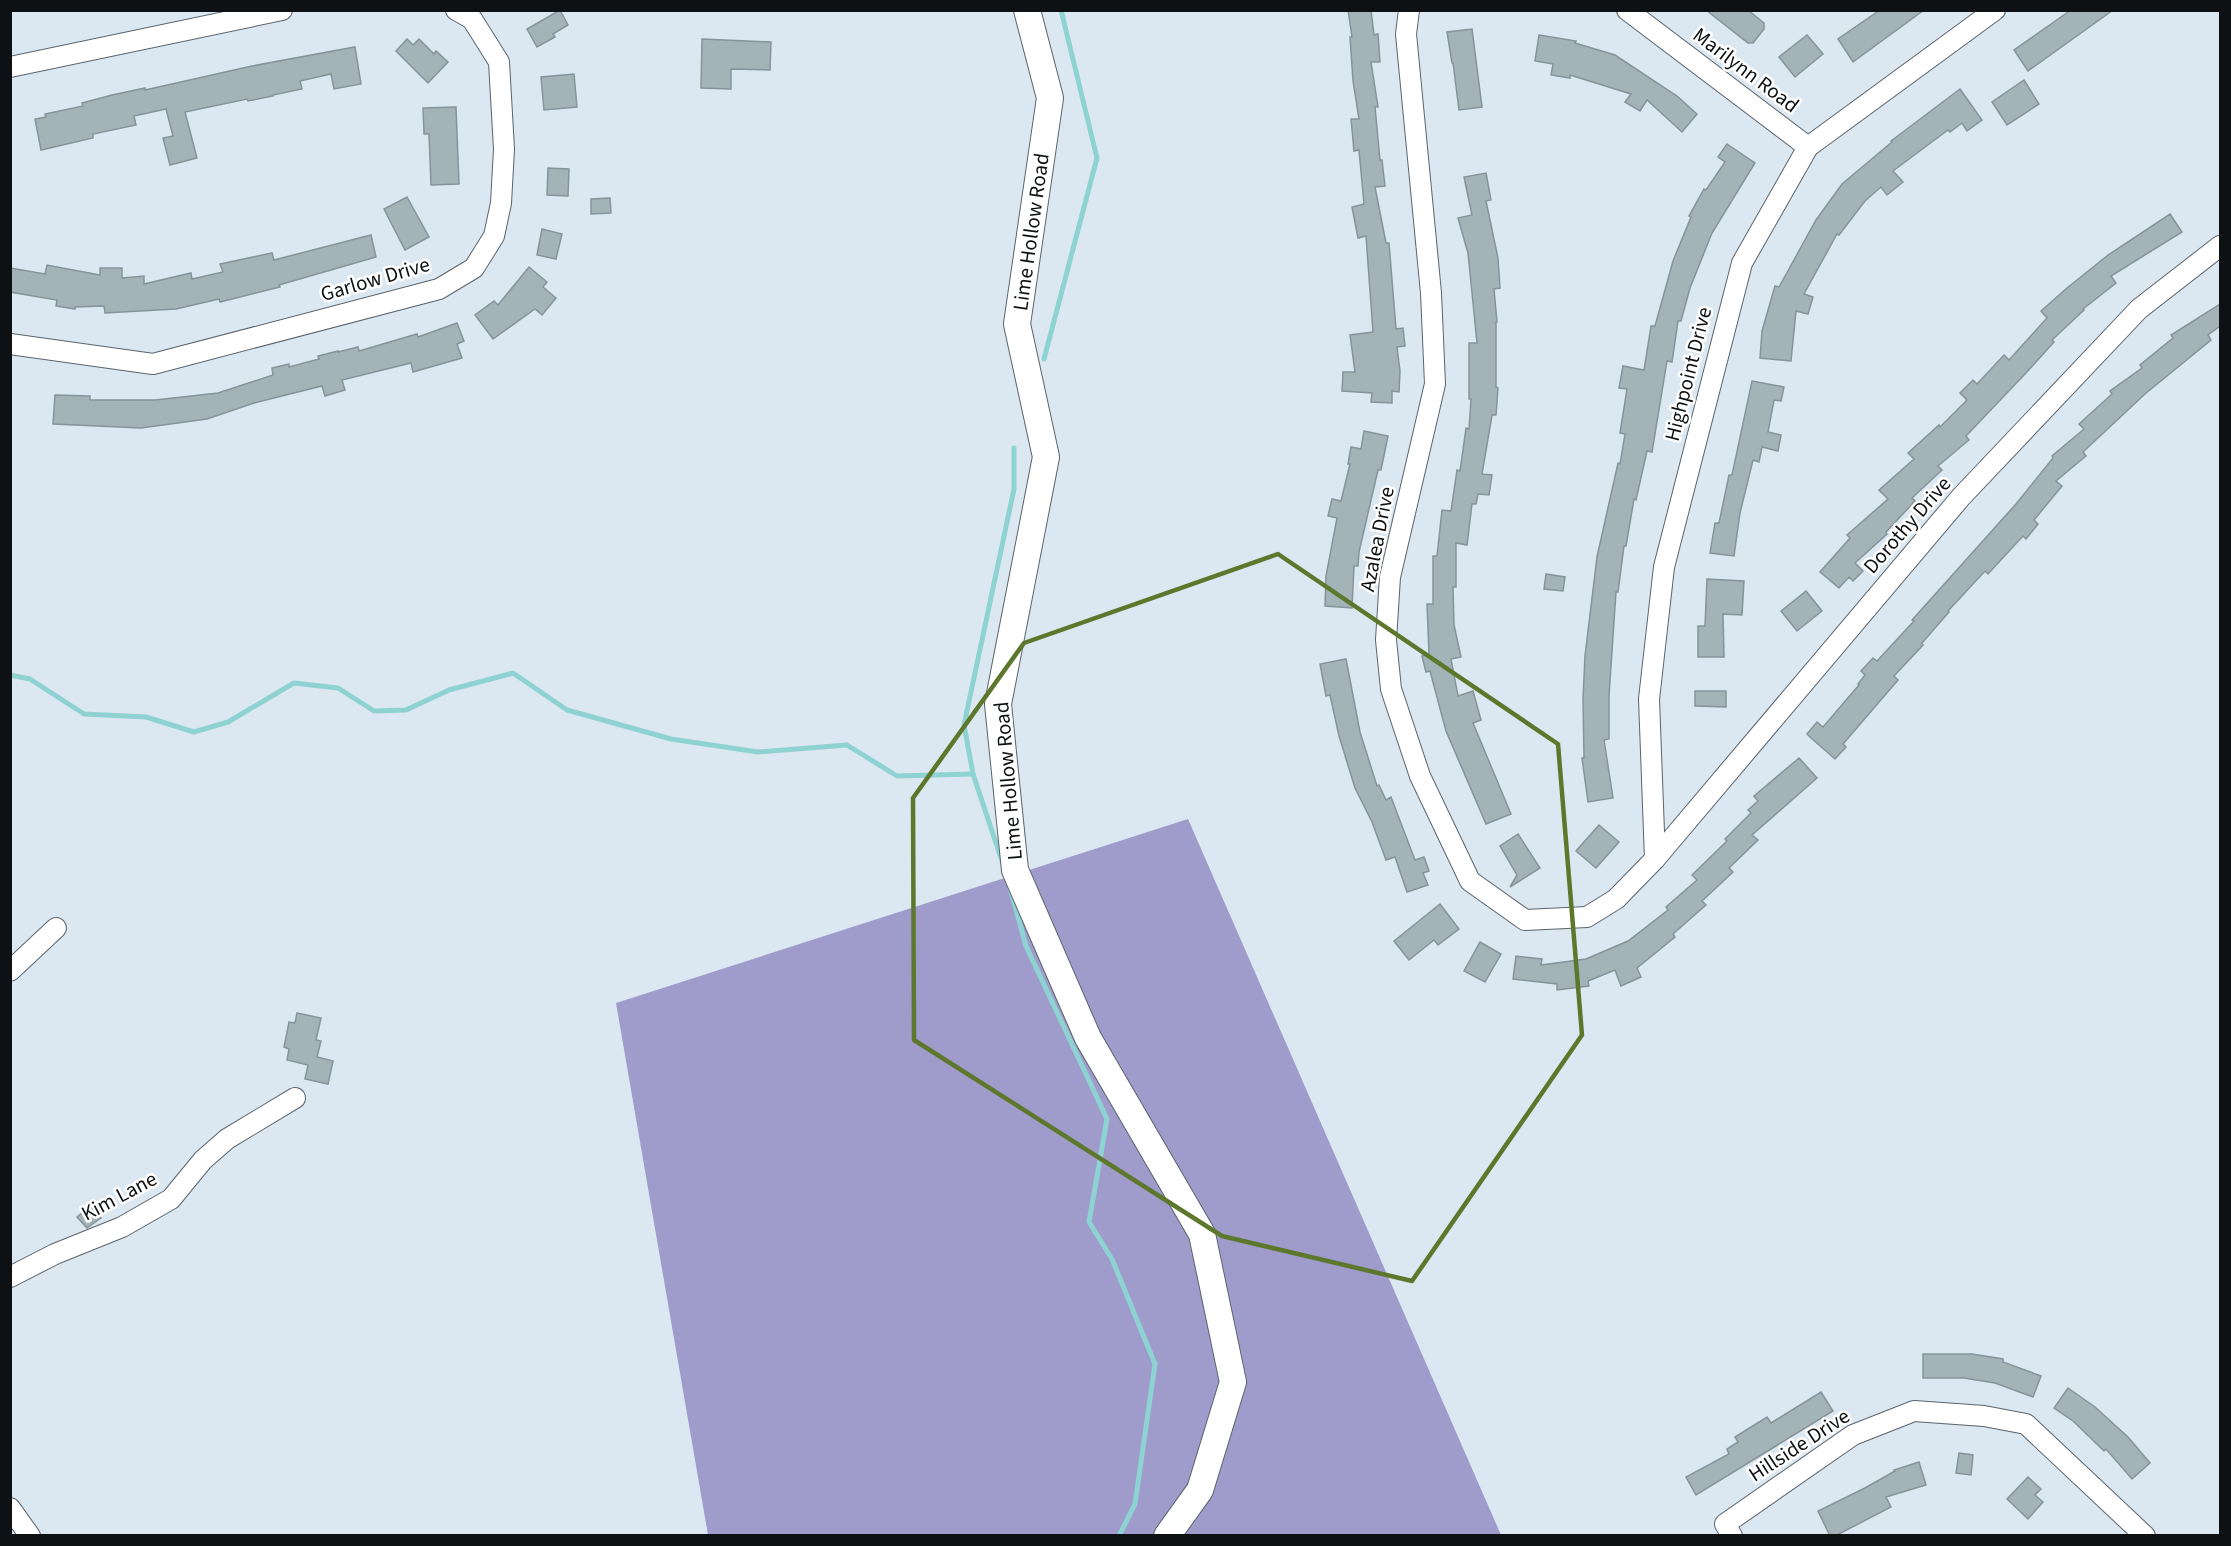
<svg xmlns="http://www.w3.org/2000/svg" width="2231" height="1546" font-family="'Source Sans 3',sans-serif">
  <style>
    .forest { fill: #9f9ccc }
    .lines { fill: none; stroke-linecap: round; stroke-linejoin: round }
    .stream { stroke: #8ed2d2; stroke-width: 5 }
    .building { fill: #a4b3b8; stroke: #869499; stroke-width: 1.5 }
    .minor-casing { stroke: #5a646c; stroke-width: 22 }
    .tertiary-casing { stroke: #5a646c; stroke-width: 28 }
    .minor { stroke: #fff; stroke-width: 20 }
    .tertiary { stroke: #fff; stroke-width: 26 }
    .marked { fill: none; stroke: #5d782c; stroke-width: 4.5; stroke-linejoin: round }
    .labels { text-anchor: middle; stroke-width: 5; stroke-linejoin: round; paint-order: stroke }
    .street-label { font-size: 21px; fill: #0d1114; stroke: #fff }
  </style>
  <rect width="100%" height="100%" fill="#dce8f1"/>
  <polygon class="forest" points="1188,819 1501,1535 708,1535 616,1003"/>
  <g class="lines">
    <g class="stream">
      <polyline points="1044,359 1097,158 1061,10"/>
      <polyline points="10,675 30,679 84,714 146,717 194,732 228,722 294,683 338,688 374,711 406,710 449,690 513,673 567,710 671,739 758,752 847,745 897,776 973,774"/>
      <polyline points="1003,864 973,774 964,725 1014,489 1014,448"/>
      <polyline points="1010,888 1026,946 1107,1119 1089,1222 1112,1259 1155,1364 1135,1504 1119,1536"/>
    </g>
  </g>
  <g class="building">
    <polygon points="560,10 568,25 553,34 555,37 537,47 527,29"/>
    <polygon points="1348,10 1371,10 1374,35 1378,34 1380,62 1371,62 1378,107 1375,107 1380,160 1382,160 1385,186 1375,187 1386,243 1389,243 1396,329 1403,328 1405,346 1397,347 1400,371 1399,392 1392,391 1392,403 1371,402 1372,393 1342,391 1343,372 1355,372 1350,335 1373,332 1366,236 1358,238 1352,207 1364,204 1359,150 1354,151 1351,119 1359,119 1353,81 1350,37 1352,37"/>
    <polygon points="1706,10 1748,10 1764,23 1764,29 1753,43 1748,43"/>
    <polygon points="1880,10 1924,10 1853,62 1838,39"/>
    <polygon points="2071,10 2113,10 2028,71 2014,50"/>
    <polygon points="1472,29 1482,107 1459,110 1453,63 1452,63 1447,32"/>
    <polygon points="1539,35 1576,41 1575,43 1615,55 1677,96 1697,114 1682,132 1647,100 1640,111 1625,102 1631,94 1570,75 1570,78 1551,75 1553,64 1535,61"/>
    <polygon points="1807,35 1823,54 1795,77 1779,57"/>
    <polygon points="407,39 413,45 419,39 434,54 436,51 448,62 428,83 396,51"/>
    <polygon points="702,39 771,42 770,70 731,69 731,89 701,88"/>
    <polygon points="355,47 361,84 334,89 331,74 300,81 302,89 273,95 273,96 248,101 247,99 185,112 197,158 170,165 163,138 173,136 166,109 134,116 136,125 93,134 93,138 41,150 35,119 46,117 45,114 83,106 82,103 112,95 145,88 145,90 252,66"/>
    <polygon points="574,74 577,107 544,110 541,77"/>
    <polygon points="2024,80 2039,104 2007,125 1992,102"/>
    <polygon points="1960,89 1982,120 1967,131 1962,123 1950,132 1948,130 1893,171 1903,182 1887,195 1881,187 1865,201 1839,235 1837,234 1804,294 1813,297 1808,314 1796,311 1791,361 1760,358 1762,331 1775,286 1779,287 1816,220 1842,184 1892,142 1891,141"/>
    <polygon points="456,107 459,184 431,185 429,134 424,134 423,108"/>
    <polygon points="1727,144 1755,163 1712,233 1690,288 1681,321 1678,321 1672,362 1667,361 1652,452 1647,451 1636,500 1634,499 1626,546 1624,546 1618,592 1616,592 1609,696 1609,739 1604,740 1613,798 1588,802 1582,758 1584,758 1583,699 1585,656 1597,557 1618,463 1620,464 1625,434 1620,433 1627,389 1619,388 1623,366 1644,370 1651,326 1655,326 1673,261 1691,217 1689,216 1704,189 1706,190 1725,162 1718,157"/>
    <polygon points="548,168 569,169 568,196 547,195"/>
    <polygon points="1486,173 1491,200 1486,201 1498,258 1500,288 1494,289 1497,322 1496,322 1496,387 1498,388 1496,415 1492,415 1482,474 1492,475 1489,495 1478,494 1476,504 1472,504 1467,545 1456,543 1456,587 1453,587 1454,625 1461,657 1451,659 1458,696 1473,691 1481,720 1473,723 1511,814 1486,824 1446,731 1430,671 1426,672 1422,656 1429,654 1427,604 1433,604 1433,556 1437,556 1442,510 1451,511 1457,470 1460,471 1466,428 1469,429 1471,399 1469,399 1469,343 1477,343 1468,253 1458,218 1472,215 1464,177"/>
    <polygon points="407,197 429,237 405,250 384,209"/>
    <polygon points="610,198 611,213 591,214 591,199"/>
    <polygon points="2170,214 2182,232 2111,276 2116,283 2083,309 2084,310 2052,340 2054,342 2025,374 1966,436 1969,440 1938,466 1942,470 1912,498 1915,501 1886,532 1887,534 1855,563 1863,571 1853,581 1849,577 1839,588 1820,572 1850,538 1847,535 1888,499 1879,490 1914,459 1908,453 1939,425 1940,427 1967,400 1960,393 1973,380 1977,384 2004,355 2009,360 2047,318 2041,311 2067,288 2108,255"/>
    <polygon points="542,229 562,234 556,259 537,255"/>
    <polygon points="371,235 376,257 279,285 280,287 220,302 219,299 176,309 105,313 104,306 75,307 75,309 56,306 57,300 10,292 10,268 45,274 47,265 100,275 100,268 122,268 122,278 144,276 144,284 191,273 192,279 223,272 220,264 272,253 274,260"/>
    <polygon points="529,267 547,282 543,287 556,298 542,315 535,309 493,339 475,315 494,301 498,305"/>
    <polygon points="2220,304 2220,326 2208,335 2211,340 2145,394 2083,452 2086,456 2056,481 2062,486 2034,520 2038,524 2026,539 2023,536 1988,574 1985,571 1948,611 1949,612 1922,643 1923,645 1894,676 1898,680 1843,744 1846,747 1835,759 1811,738 1807,734 1817,722 1823,727 1859,685 1858,684 1865,675 1861,671 1873,658 1877,661 1914,621 1912,620 2016,504 2053,458 2052,456 2084,429 2079,424 2112,394 2110,391 2142,368 2140,365 2173,338 2171,335"/>
    <polygon points="457,323 464,341 457,344 462,358 413,372 411,363 342,380 345,390 325,396 322,386 254,403 207,419 141,428 53,424 55,395 90,396 90,400 155,400 218,393 273,375 272,368 289,364 289,367 319,359 318,356 338,351 338,352 358,347 359,351 417,334 418,337"/>
    <polygon points="1752,381 1784,387 1781,401 1774,400 1768,432 1781,435 1778,451 1762,447 1759,462 1753,460 1740,513 1734,556 1710,553 1715,523 1719,523 1729,475 1732,475"/>
    <polygon points="1364,431 1388,436 1381,470 1378,470 1359,552 1358,566 1354,566 1352,608 1325,606 1326,576 1337,518 1328,516 1332,499 1341,501 1350,464 1348,464 1351,447 1361,449"/>
    <polygon points="1546,574 1565,577 1563,591 1544,589"/>
    <polygon points="1707,579 1744,581 1742,615 1723,614 1724,657 1698,657 1698,626 1705,626"/>
    <polygon points="1806,591 1822,611 1797,631 1781,611"/>
    <polygon points="1346,659 1360,732 1377,786 1379,785 1386,800 1391,797 1415,860 1424,857 1429,871 1423,873 1428,885 1407,892 1395,857 1386,860 1372,822 1355,788 1339,736 1330,695 1326,696 1320,664"/>
    <polygon points="1695,691 1726,691 1726,707 1695,706"/>
    <polygon points="1799,758 1817,778 1752,835 1758,840 1729,868 1733,872 1702,901 1706,905 1673,934 1675,937 1637,968 1641,977 1621,986 1615,970 1588,981 1589,986 1557,990 1557,984 1513,979 1516,956 1542,959 1541,965 1586,959 1628,941 1668,910 1666,907 1697,880 1692,875 1727,841 1725,839 1751,813 1748,810 1758,801 1754,796"/>
    <polygon points="1599,825 1619,842 1596,868 1576,851"/>
    <polygon points="1518,834 1540,868 1510,887 1517,875 1500,846"/>
    <polygon points="1440,904 1459,929 1438,945 1434,940 1409,960 1394,941"/>
    <polygon points="1480,942 1501,954 1485,982 1464,971"/>
    <polygon points="297,1013 321,1018 316,1040 321,1041 317,1057 333,1061 328,1084 305,1079 308,1065 287,1060 289,1049 284,1047 289,1022 295,1023"/>
    <polygon points="90,1206 101,1218 87,1228 77,1217"/>
    <polygon points="1923,1354 1972,1354 2003,1359 2003,1362 2041,1376 2033,1397 1995,1383 1964,1378 1923,1378"/>
    <polygon points="2068,1388 2095,1407 2128,1437 2150,1463 2132,1479 2106,1449 2104,1451 2073,1421 2054,1408"/>
    <polygon points="1821,1392 1833,1411 1696,1495 1686,1477 1729,1454 1727,1449 1738,1442 1735,1437 1767,1417 1771,1423"/>
    <polygon points="1959,1453 1973,1455 1971,1475 1956,1473"/>
    <polygon points="1919,1462 1926,1485 1886,1497 1891,1507 1835,1536 1830,1536 1818,1511 1865,1488 1895,1471 1894,1470"/>
    <polygon points="2028,1477 2041,1489 2035,1495 2043,1502 2028,1519 2007,1499"/>
  </g>
  <g class="lines">
    <defs>
      <g id="minor">
        <polyline points="1409,10 1406,34 1431,293 1435,384 1390,577 1386,640 1391,689 1420,776 1470,881 1525,920 1587,917 1616,899 1655,859 1961,497 2139,309 2220,246"/>
        <polyline points="1627,10 1808,147"/>
        <polyline points="10,67 282,10"/>
        <polyline points="10,344 153,364 439,289 474,268 494,236 501,203 504,149 499,62 472,19 456,10"/>
        <polyline points="1655,859 1649,699 1664,567 1742,263 1808,147 1995,10"/>
        <polyline points="10,971 56,928"/>
        <polyline points="10,1277 55,1254 122,1227 171,1199 203,1160 227,1139 295,1098"/>
        <polyline points="10,1508 30,1536"/>
        <polyline points="1732,1536 1725,1524 1853,1435 1914,1411 1984,1416 2026,1424 2145,1536"/>
      </g>
      <polyline id="tertiary" points="1027,10 1050,98 1017,324 1046,457 998,704 1015,870 1088,1038 1202,1234 1233,1382 1200,1490 1167,1536"/>
    </defs>
    <use href="#minor" class="minor-casing"/>
    <use href="#tertiary" class="tertiary-casing"/>
    <use href="#minor" class="minor"/>
    <use href="#tertiary" class="tertiary"/>
  </g>
  <path class="marked" d="M1278,554L1558,744L1582,1035L1412,1281L1222,1236L914,1040L913,798L1024,643Z"/>
  <g class="labels">
    <g class="street-label">
      <text transform="translate(1746 70) rotate(37)" y="7">Marilynn Road</text>
      <text transform="translate(1031 232) rotate(-82)" y="7">Lime Hollow Road</text>
      <text transform="translate(375 279) rotate(-16)" y="7">Garlow Drive</text>
      <text transform="translate(1688 374) rotate(-76)" y="7">Highpoint Drive</text>
      <text transform="translate(1907 525) rotate(-49)" y="7">Dorothy Drive</text>
      <text transform="translate(1377 539) rotate(-79)" y="7">Azalea Drive</text>
      <text transform="translate(1008 781) rotate(-95)" y="7">Lime Hollow Road</text>
      <text transform="translate(119 1196) rotate(-28)" y="7">Kim Lane</text>
      <text transform="translate(1799 1445) rotate(-33)" y="7">Hillside Drive</text>
    </g>
  </g>
  <rect width="2231" height="1546" fill="none" stroke="#0d1114" stroke-width="24"/>
</svg>
